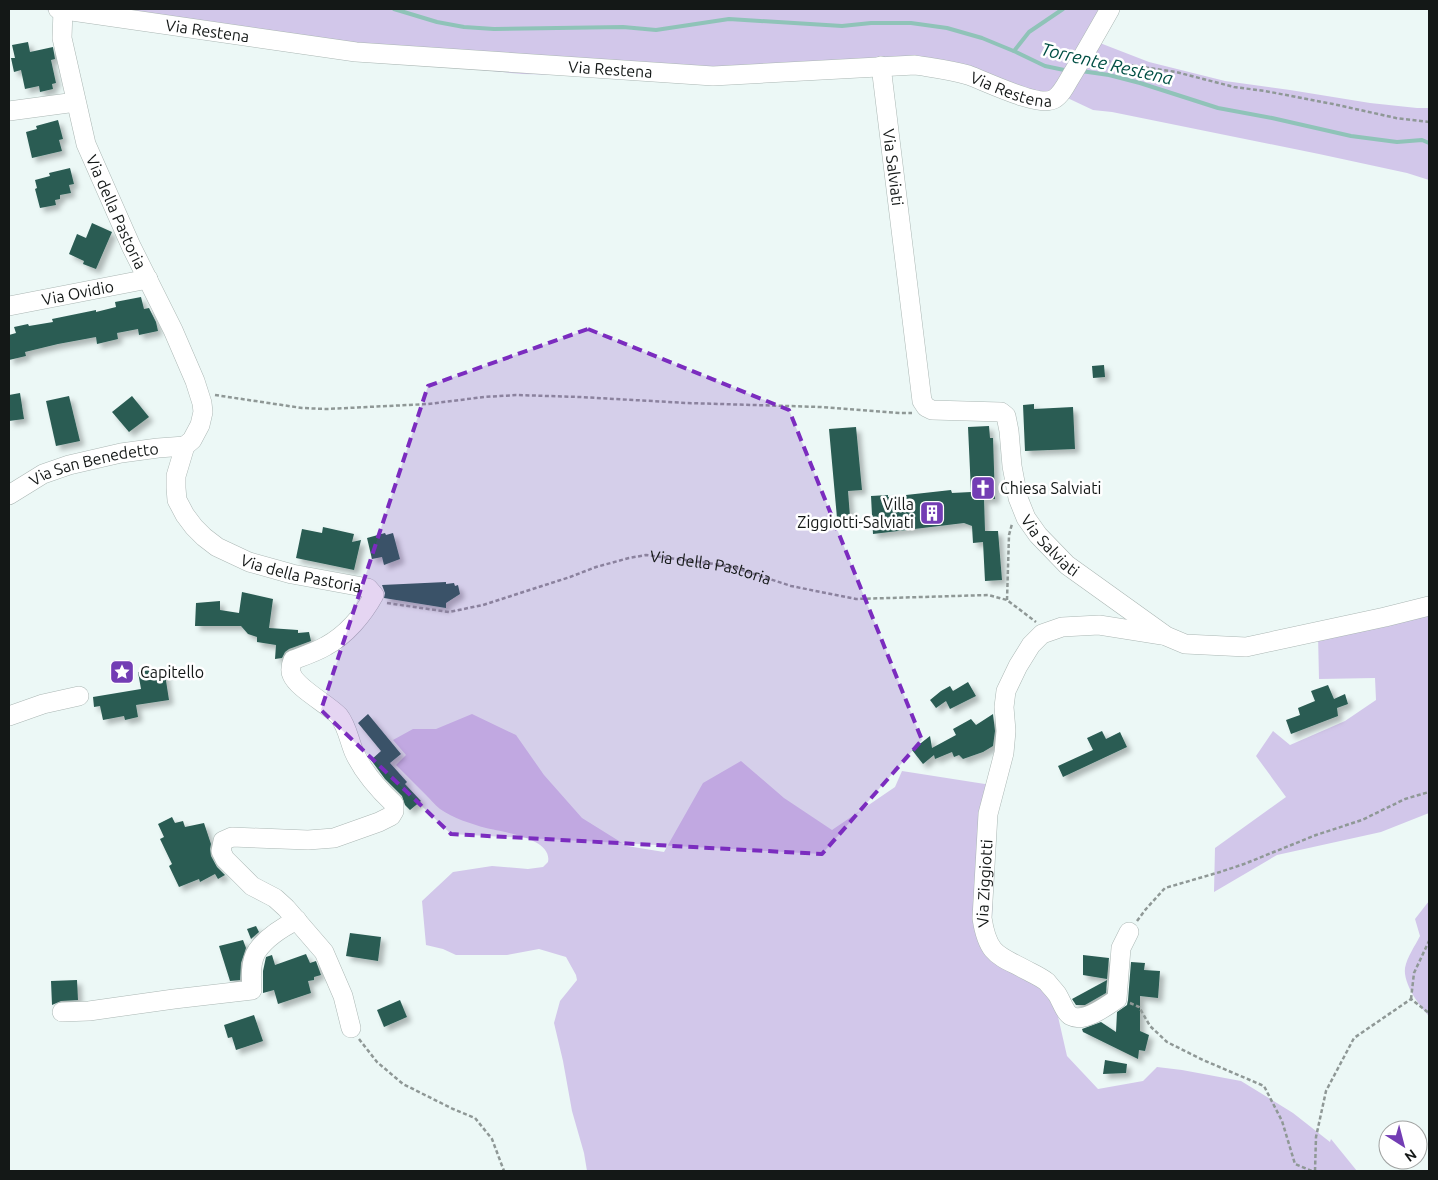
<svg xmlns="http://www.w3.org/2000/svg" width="1438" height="1180" font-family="Ubuntu,sans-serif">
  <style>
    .green { fill: #d2c7ea }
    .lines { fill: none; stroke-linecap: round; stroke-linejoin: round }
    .stream { stroke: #8fc3b8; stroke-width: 4 }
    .building { fill: #2a5c53; filter: url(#shadow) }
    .minor-casing { stroke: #abb7b4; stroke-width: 20 }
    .path { stroke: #8f9896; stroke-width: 2.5; stroke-dasharray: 4 2.5; stroke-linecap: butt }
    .minor { stroke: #fff; stroke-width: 19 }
    .marked { fill: #7b2cbf; fill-opacity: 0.2; stroke: #7b2cbf; stroke-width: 4; stroke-dasharray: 10 6; stroke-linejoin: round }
    .labels { text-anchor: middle; stroke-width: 5; stroke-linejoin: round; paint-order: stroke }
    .street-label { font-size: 16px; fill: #141817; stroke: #fff }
    .poi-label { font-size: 16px; fill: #141817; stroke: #fff; text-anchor: start }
    .water-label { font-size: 18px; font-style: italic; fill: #004f44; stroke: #fff }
  </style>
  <defs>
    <filter id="shadow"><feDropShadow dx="4.5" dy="4.5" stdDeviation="2.5" flood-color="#0004"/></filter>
  </defs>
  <rect width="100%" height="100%" fill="#ecf8f6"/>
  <g class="green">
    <polygon points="40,9 1104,9 1087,38 1149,62 1225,81 1290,90 1370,103 1417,108 1429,108 1429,180 1407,173 1319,154 1112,112 1093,110 1059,94 1044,103 930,66 701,78 522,74 316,54"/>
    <polygon points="1429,604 1429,813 1381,832 1277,855 1214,892 1215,848 1286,797 1256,756 1273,731 1290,745 1345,721 1376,700 1375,678 1319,679 1318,634"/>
    <path d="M472,714L516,735L544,775L582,818L627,846L664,852L703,783L741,761L784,798L832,830L895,787L902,771L1004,787L996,819L991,943L1054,999L1067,1056L1098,1089L1143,1081L1157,1067L1182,1070L1241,1081L1293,1113L1330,1142L1331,1139L1357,1171H587L584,1153L572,1111L563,1061L554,1023L560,1001L577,980L576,975L566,957L539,949L507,955H456L443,949L426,945L422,901L453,872L492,866L528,869L543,867L548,862C553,838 502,832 486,828C471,824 453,818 440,809C435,805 430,799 426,795C416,785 406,775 396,765L406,755L393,740L413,729H436Z"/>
    <path d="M1429,901V1016C1419,1006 1403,983 1405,968C1407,957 1415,946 1420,936L1415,919Z"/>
  </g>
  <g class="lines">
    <g class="stream">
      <polyline points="394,9 437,22 464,27 494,29 623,27 656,30 729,19 842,26 871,23 911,23 947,28 982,38 1016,52 1045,66 1069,71"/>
      <polyline points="1014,51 1029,32 1063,9"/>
      <polyline points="1081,71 1109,75 1140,83 1218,108 1272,118 1351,136 1397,142 1422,140 1429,143"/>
    </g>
  </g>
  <g class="building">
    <polygon points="28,42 30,52 53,47 55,59 51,60 56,83 52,84 53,89 40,92 39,86 25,89 21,70 14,72 11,58 15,58 12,45"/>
    <polygon points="58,120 63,139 59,140 62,151 32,158 26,132 37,129 36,126"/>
    <polygon points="70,168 74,184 69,185 71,193 60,195 60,199 55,200 56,205 40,208 35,189 37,188 35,180 50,176 49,173"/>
    <polygon points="92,223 112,232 96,269 83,264 84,261 69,254 77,234 86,238"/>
    <polygon points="141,297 144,309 149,308 156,322 158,331 139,335 138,329 117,333 118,339 97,344 96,337 58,344 25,352 26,356 9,360 9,335 16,333 14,327 28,324 29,326 53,322 52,319 96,310 96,312 116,307 115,302"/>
    <polygon points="1104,365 1105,377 1093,378 1092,366"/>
    <polygon points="20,393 24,419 9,421 9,395"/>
    <polygon points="69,396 80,441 56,446 46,401"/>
    <polygon points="132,396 149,417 129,432 112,412"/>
    <polygon points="1034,404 1034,409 1073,407 1075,449 1025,451 1023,405"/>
    <polygon points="989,426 990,438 993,438 995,499 984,499 985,531 998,531 1002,580 985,581 983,542 973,543 972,526 964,523 873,534 871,496 888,495 888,497 951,490 952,493 971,492 968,427"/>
    <polygon points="856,427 862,490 848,491 850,517 837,518 829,429"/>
    <polygon points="323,527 354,534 352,542 361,540 354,570 296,558 302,529 322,533"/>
    <polygon points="385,533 386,535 393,533 400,559 384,565 382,557 372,559 367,538"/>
    <polygon points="446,582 446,584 454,583 455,586 458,585 460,594 446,603 446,608 384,598 385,593 382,585"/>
    <polygon points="242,592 273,599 269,628 298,630 298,633 309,632 311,641 289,649 285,652 282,658 275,659 276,645 257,642 257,637 248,634 241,626 195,626 196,603 220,601 220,610 239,613"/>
    <polygon points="164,668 169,700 136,705 138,717 125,720 124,716 103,720 100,706 94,707 93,697 141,689 138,672"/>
    <polygon points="968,682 976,696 950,709 946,701 936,708 930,700 941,691 950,686 953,691"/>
    <polygon points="1328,685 1334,699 1345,694 1348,704 1337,708 1338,716 1291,734 1286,720 1300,715 1298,708 1315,701 1311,691"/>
    <polygon points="368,714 401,754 390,763 407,782 405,784 421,801 410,810 405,805 402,796 385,779 371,760 381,751 358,723"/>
    <polygon points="993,714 995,731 993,746 983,752 963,759 959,755 954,757 952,752 935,759 934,755 923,764 912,750 930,736 932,748 956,735 953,729 971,719 976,725"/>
    <polygon points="1102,731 1106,739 1120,732 1127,747 1063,777 1058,766 1093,750 1087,738"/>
    <polygon points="172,817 175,823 183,821 185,827 204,823 211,844 210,849 211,856 217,867 225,875 218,879 215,874 200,882 199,879 179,887 169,866 172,864 160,839 164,837 158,824"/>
    <polygon points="256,926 259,932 251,939 247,929"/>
    <polygon points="350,933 381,937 378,961 346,956"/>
    <polygon points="243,940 246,948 241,963 240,980 230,981 219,946"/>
    <polygon points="306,954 310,963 316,961 321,975 314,977 314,980 308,981 311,993 278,1004 274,990 263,993 263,971 266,957 272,955 275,965"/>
    <polygon points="1083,955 1109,958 1107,979 1083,975"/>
    <polygon points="1131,962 1145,963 1144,970 1160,971 1158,998 1140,996 1140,1031 1149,1035 1145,1051 1139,1050 1138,1059 1083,1032 1082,1029 1101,1022 1116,1032 1117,1012 1127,1005 1128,1000"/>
    <polygon points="77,980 78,1000 61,1001 52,1005 51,981"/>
    <polygon points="1107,980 1106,993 1085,1005 1076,1005 1072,999"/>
    <polygon points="400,1000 407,1017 384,1027 377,1010"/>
    <polygon points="254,1015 263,1041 236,1050 232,1037 228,1038 224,1025"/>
    <polygon points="1105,1060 1127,1064 1126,1073 1103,1074"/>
  </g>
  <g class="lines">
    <defs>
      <g id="minor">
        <path id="s2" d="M58,9L356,52L713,76L915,65C933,68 950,70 968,75C985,81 1039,108 1054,99C1061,95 1066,85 1070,78C1084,55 1097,32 1110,9"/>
        <path id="s3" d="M63,10L62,38L86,144L131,246L173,330L195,381L202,403L203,412L200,425L192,440L185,446L176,476V488L177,500L185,515L194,527L204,537L217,547L249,562L292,574L368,588L374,595C363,615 346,635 326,646C316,652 304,656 293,660C291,665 290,671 292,675C297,688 329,705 339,716C347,726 349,740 354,752C363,772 378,789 394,804V811L391,816L379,822L334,838L308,840L232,837L223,841L221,851L225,859L252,886L275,898L286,908L324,952L343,996L351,1028"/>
        <path id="s4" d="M881,66L922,401L926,407L932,410L1001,412L1006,416L1009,431L1012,466L1018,498L1026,518L1038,535L1067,565L1166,636L1185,644L1246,647L1385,617L1429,606"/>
        <polyline points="9,111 76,102"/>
        <path id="s5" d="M9,306L148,279"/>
        <path id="s6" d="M9,495L43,474L69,465L121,453L158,448L185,446"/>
        <polyline points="9,716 43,704 79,696"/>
        <path id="s7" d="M1129,932L1121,948L1117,999C1107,1006 1084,1023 1071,1016C1065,1013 1061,1000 1057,994C1054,990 1050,986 1047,982C1042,978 1036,975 1030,972C999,955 988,957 982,918L988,814L1004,753L1006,731L1004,707L1006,691L1018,666L1031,645L1042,634L1062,627L1099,625L1162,635"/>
        <path d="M62,1012L89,1011L174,999L252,990C251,978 250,962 257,951C266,938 283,927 297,920"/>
      </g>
    </defs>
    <use href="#minor" class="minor-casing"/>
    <g class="path">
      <polyline points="1100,60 1129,65 1176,72 1234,87 1265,91 1333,104 1396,118 1429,122"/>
      <polyline points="215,395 302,408 327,409 428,404 484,397 516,395 580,397 687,403 821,407 900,413 912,413"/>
      <polyline points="1007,600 1009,535 1012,524"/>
      <path id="s1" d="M387,603L449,612L483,605L570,577L596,567L629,558L646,555L708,563L733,567L791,586L856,599L988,595L1007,600L1036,622"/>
      <polyline points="1137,921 1146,909 1165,888 1220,872 1244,864 1316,835 1362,820 1405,799 1429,792"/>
      <polyline points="1411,999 1414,973 1429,941"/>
      <polyline points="1130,1003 1139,1007 1150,1026 1167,1042 1203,1060 1264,1086 1282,1121 1295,1164 1312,1171"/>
      <polyline points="359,1039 377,1062 403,1084 453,1109 475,1118 492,1139 504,1171"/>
      <polyline points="1315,1171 1316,1137 1326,1091 1354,1038 1411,999 1429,1013"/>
    </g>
    <use href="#minor" class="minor"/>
  </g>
  <path class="marked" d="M588,329L789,410L922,740L822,854L451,834L321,710L428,386Z"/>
  <defs>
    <symbol id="church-square" viewBox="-11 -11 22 22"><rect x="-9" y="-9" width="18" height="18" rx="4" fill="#733db4" stroke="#fff"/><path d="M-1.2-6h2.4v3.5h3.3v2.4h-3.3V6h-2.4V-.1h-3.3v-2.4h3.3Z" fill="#fff"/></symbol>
    <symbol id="building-square" viewBox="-11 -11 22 22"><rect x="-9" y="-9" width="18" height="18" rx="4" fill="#733db4" stroke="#fff"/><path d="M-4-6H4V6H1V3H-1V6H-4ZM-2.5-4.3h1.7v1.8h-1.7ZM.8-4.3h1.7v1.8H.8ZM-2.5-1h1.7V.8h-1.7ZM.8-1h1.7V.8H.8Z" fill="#fff"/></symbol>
    <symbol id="sight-square" viewBox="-11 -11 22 22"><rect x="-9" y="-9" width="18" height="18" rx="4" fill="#733db4" stroke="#fff"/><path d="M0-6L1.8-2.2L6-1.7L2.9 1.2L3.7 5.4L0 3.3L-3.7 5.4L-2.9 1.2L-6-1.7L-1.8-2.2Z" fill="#fff"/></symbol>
  </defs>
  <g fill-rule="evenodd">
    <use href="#church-square" x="969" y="474" width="28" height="28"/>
    <use href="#building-square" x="918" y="499" width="28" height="28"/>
    <use href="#sight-square" x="108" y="658" width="28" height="28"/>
  </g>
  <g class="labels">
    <g class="street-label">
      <text dy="6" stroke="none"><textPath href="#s2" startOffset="151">Via Restena</textPath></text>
      <text dy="6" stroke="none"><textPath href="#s2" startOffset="556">Via Restena</textPath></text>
      <text dy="6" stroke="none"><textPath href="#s2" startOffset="961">Via Restena</textPath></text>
      <text dy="6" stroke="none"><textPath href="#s4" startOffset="102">Via Salviati</textPath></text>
      <text dy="6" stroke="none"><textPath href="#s3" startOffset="211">Via della Pastoria</textPath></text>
      <text dy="6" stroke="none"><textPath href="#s5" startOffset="70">Via Ovidio</textPath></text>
      <text dy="6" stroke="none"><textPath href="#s6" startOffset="92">Via San Benedetto</textPath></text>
      <text dy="6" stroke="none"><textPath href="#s4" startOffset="568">Via Salviati</textPath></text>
      <text dy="6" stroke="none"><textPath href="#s1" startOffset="334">Via della Pastoria</textPath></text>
      <text dy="6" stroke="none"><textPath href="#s3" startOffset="676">Via della Pastoria</textPath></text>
      <text dy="6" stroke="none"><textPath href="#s7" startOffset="294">Via Ziggiotti</textPath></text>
    </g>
    <g class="poi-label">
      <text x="1000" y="494">Chiesa Salviati</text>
      <text x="914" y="510" text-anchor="end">Villa<tspan x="914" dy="18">Ziggiotti-Salviati</tspan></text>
      <text x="140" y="678">Capitello</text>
    </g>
    <g class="water-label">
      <text transform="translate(1107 64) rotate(13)" y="6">Torrente Restena</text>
    </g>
  </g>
  <rect width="1438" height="1180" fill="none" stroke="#141817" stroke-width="20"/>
  <g transform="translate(1403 1145) rotate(144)"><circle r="24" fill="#ffffff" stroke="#a1a3a2"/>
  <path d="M0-4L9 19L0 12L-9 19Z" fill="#733db4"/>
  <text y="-8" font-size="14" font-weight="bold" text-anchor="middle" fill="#141817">N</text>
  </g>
</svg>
